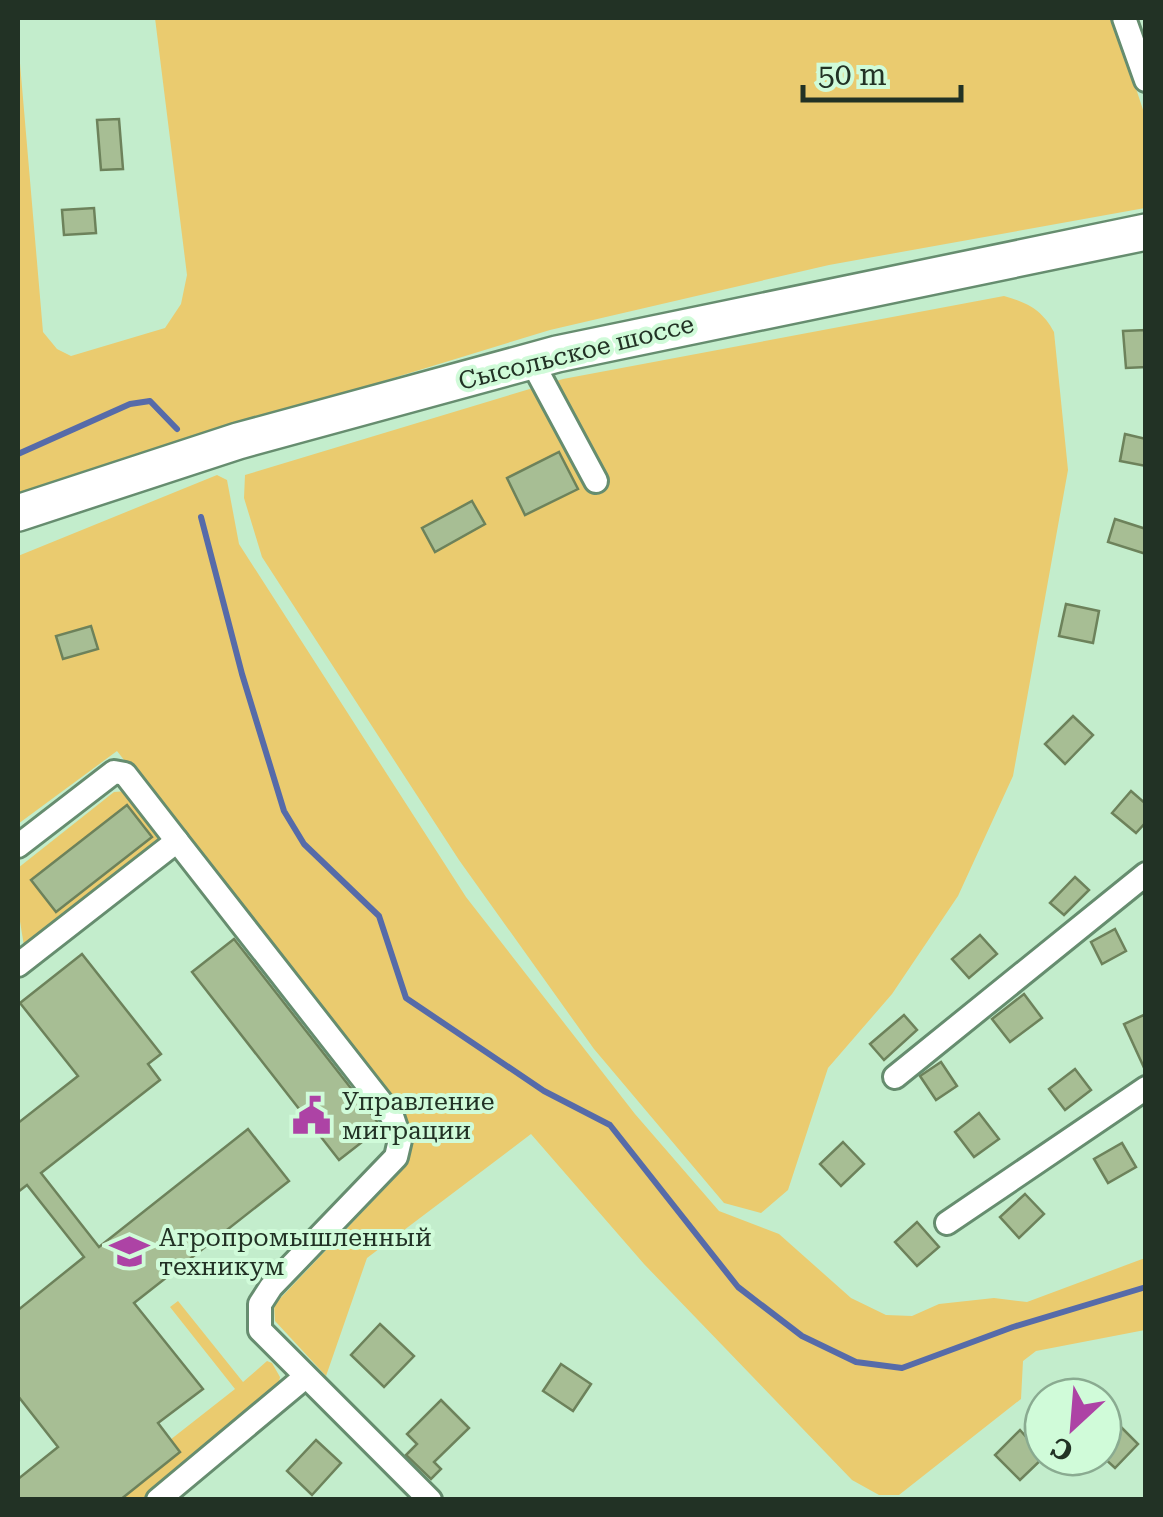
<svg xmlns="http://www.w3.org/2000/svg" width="1163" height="1517" font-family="'Roboto Serif',serif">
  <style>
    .green { fill: #eacb6f }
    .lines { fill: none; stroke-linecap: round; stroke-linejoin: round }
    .stream { stroke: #566ba9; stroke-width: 6 }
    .building { fill: #a7be94; stroke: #6d825b; stroke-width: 2.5 }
    .minor-casing { stroke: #668d6f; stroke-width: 28 }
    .highway-casing { stroke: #668d6f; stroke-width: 40 }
    .minor { stroke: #fff; stroke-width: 22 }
    .highway { stroke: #fff; stroke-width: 35 }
    .labels { text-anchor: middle; stroke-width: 8; stroke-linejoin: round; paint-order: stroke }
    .street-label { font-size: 25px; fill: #223225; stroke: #d0fbd9 }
    .poi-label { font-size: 25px; fill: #223225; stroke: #d0fbd9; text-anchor: start }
  </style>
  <rect width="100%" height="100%" fill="#c3edcc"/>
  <g class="green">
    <polygon points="155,18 1113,18 1145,116 1145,208 829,265 550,330 18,493 18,40 43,332 57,349 71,356 165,328 181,304 187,275"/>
    <path d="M1004,296C1028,303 1042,310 1054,332L1068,470L1013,776L958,896L892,994L828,1068L788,1190L761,1213L724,1203L594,1049L459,860L262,557L244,498L245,475L563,379Z"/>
    <polygon points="217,475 227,480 239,544 466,897 635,1114 719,1211 779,1234 851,1298 886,1315 912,1316 939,1304 994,1298 1027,1302 1145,1258 1145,1330 1036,1351 1023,1361 1021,1399 899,1495 879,1495 852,1480 644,1264 531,1134 367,1258 326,1376 275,1321 274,1305 406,1166 409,1135 399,1111 117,751 18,824 18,556"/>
    <polygon points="127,791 160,841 24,946 18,909 18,868 114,792"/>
    <polygon points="178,1301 243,1382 267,1361 272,1363 280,1377 278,1389 145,1499 120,1500 170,1440 235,1389 170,1307"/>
  </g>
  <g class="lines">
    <g class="stream">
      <polyline points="18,454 130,404 150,401 177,429"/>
      <polyline points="201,517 242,674 284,811 304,844 379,916 406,998 544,1091 610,1125 738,1287 802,1336 856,1362 902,1368 1013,1327 1146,1287"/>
    </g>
  </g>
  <g class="building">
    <polygon points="119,119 123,169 101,170 97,120"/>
    <polygon points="94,208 96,233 64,235 62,210"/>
    <polygon points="1146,330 1146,367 1126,368 1123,331"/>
    <polygon points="1125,434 1146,439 1146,466 1120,461"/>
    <polygon points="559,452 578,489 525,515 507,478"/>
    <polygon points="472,501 485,524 435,552 422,528"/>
    <polygon points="1115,519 1146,529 1146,554 1108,542"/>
    <polygon points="1066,604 1099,611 1093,643 1059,636"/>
    <polygon points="91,626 98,649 63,659 56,636"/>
    <polygon points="1073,716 1093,735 1065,764 1045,744"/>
    <polygon points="1131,791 1146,804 1146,822 1136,833 1112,813"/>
    <polygon points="127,805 152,837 56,912 31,880"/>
    <polygon points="1075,877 1089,890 1064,915 1050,903"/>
    <polygon points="1115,929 1126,951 1102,964 1091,942"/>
    <polygon points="980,935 997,954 969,978 952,959"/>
    <polygon points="234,939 379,1124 380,1128 339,1160 192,972"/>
    <polygon points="82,954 161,1054 148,1064 160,1080 41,1173 99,1247 248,1129 289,1181 134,1303 203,1389 158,1423 180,1452 120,1500 18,1500 18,1479 58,1447 18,1396 18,1310 84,1257 27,1185 18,1192 18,1123 78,1076 20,1003"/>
    <polygon points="1024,994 1042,1018 1010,1042 992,1019"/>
    <polygon points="1146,1014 1146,1072 1124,1024"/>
    <polygon points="904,1015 917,1030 884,1060 870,1044"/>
    <polygon points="941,1062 957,1086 936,1100 920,1076"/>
    <polygon points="1075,1069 1091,1090 1065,1110 1049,1089"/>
    <polygon points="979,1113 999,1139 974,1157 955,1132"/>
    <polygon points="843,1142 864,1164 841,1186 820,1164"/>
    <polygon points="1122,1143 1136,1167 1108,1183 1094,1159"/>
    <polygon points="1025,1194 1044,1214 1019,1238 1000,1217"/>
    <polygon points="917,1222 939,1247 917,1266 895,1242"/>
    <polygon points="380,1324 414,1356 384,1387 351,1355"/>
    <polygon points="561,1364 591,1384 573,1411 543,1391"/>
    <polygon points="441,1400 469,1428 434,1462 441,1469 431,1479 406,1455 417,1444 407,1434"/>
    <polygon points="1113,1419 1138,1444 1115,1468 1103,1457 1103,1430"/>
    <polygon points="1020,1430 1044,1457 1020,1480 995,1455"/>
    <polygon points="316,1440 341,1463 312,1495 287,1471"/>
  </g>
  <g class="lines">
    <defs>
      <g id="minor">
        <polyline points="1124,18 1146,80"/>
        <polyline points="531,360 596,481"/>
        <polyline points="18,846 114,772 125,774 177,841"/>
        <polyline points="18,965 177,841 392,1116 400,1140 396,1157 271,1287 260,1304 260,1330 430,1500"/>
        <polyline points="895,1077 1146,874"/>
        <polyline points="947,1223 1146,1088"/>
        <polyline points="158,1500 304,1378"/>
      </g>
      <polyline id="highway" points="18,513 238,441 557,354 1146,232"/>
    </defs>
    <use href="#minor" class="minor-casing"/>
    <use href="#highway" class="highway-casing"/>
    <use href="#minor" class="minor"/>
    <use href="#highway" class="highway"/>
  </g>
  <defs>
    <symbol id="civic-bare" viewBox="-9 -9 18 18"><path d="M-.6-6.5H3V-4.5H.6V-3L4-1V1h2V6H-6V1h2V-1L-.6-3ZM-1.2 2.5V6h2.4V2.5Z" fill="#ad43a5" stroke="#d0fbd9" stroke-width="2.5" paint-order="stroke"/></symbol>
    <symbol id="university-bare" viewBox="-9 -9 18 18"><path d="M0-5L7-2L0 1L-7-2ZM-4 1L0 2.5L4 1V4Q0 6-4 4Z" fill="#ad43a5" stroke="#d0fbd9" stroke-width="2.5" paint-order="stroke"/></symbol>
  </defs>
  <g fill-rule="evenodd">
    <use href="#civic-bare" x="284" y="1088" width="55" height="55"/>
    <use href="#university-bare" x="102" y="1224" width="55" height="55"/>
  </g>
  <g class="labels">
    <g class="street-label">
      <text transform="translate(576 352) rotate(-14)" y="9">Сысольское шоссе</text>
    </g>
    <g class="poi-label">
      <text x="342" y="1110">Управление<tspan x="342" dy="29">миграции</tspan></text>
      <text x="159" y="1246">Агропромышленный<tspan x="159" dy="29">техникум</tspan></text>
    </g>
  </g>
  <rect width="1163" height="1517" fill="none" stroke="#223225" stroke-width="40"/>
  <g transform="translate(1073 1427) rotate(206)"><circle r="48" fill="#d0fbd9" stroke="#8aab91" stroke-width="2.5"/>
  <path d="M0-8L18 38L0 25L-18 38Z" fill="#ad43a5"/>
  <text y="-15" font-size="28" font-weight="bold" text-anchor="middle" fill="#223225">С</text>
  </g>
  <path d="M803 85v15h158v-15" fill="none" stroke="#223225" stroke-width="5"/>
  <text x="818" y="85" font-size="30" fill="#223225" stroke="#d0fbd9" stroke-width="8" paint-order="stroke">50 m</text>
</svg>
